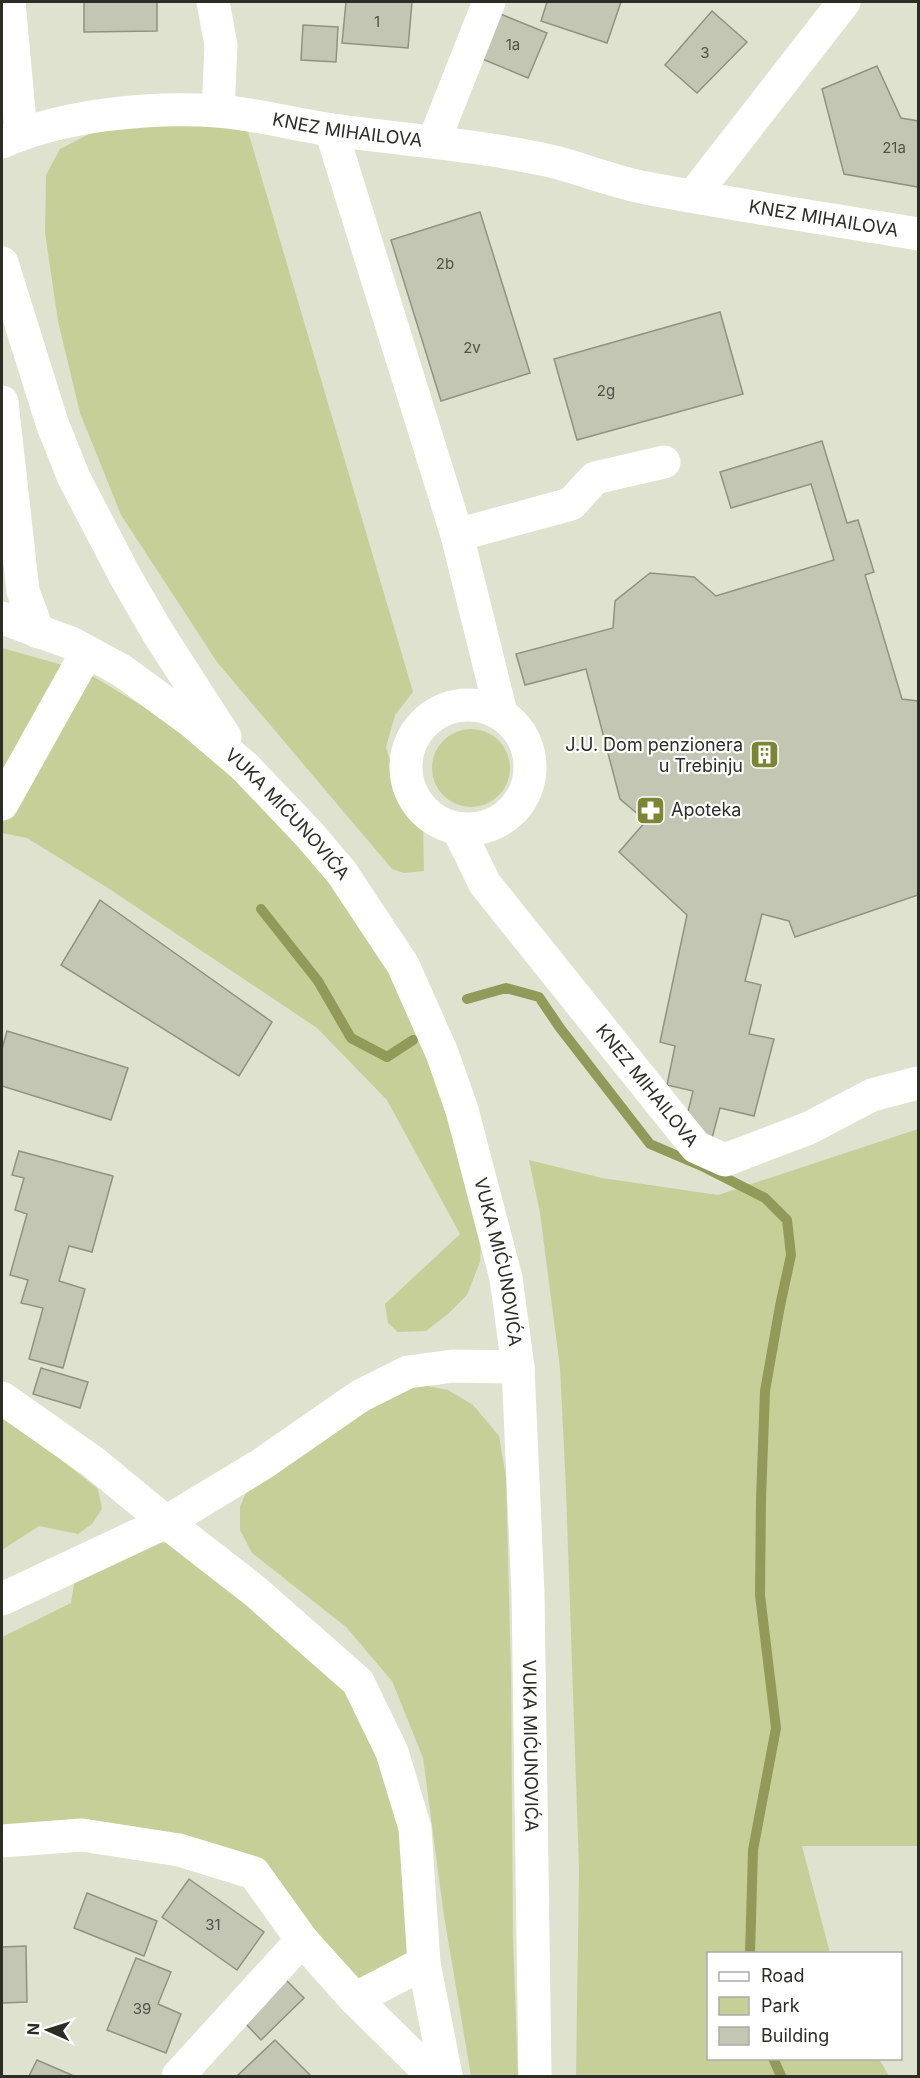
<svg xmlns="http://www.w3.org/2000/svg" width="920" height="2078" font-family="Inter,sans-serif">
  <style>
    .green { fill: #c7cf99 }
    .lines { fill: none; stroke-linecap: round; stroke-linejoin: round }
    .stream { stroke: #929a5a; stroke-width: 10 }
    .building { fill: #c2c6b2; stroke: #909380; stroke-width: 1.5 }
    .minor { stroke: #fff; stroke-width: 33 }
    .major { stroke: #fff; stroke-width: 33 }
    .labels { text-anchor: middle; stroke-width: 4.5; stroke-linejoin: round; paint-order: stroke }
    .number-label { font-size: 15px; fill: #525348 }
    .street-label { font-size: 18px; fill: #2c2d25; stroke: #fff }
    .poi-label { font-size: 18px; fill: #2c2d25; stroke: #fff; text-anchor: end }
  </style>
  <rect width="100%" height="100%" fill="#dee2ce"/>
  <g class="green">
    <polygon points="172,122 247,128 413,692 395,715 386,747 398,787 413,811 423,821 424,871 404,873 392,869 217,662 121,515 80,413 58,321 45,233 46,175 60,149 101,128"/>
    <polygon points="2,648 84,671 146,708 214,758 323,873 378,944 430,1056 481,1240 480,1262 467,1295 448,1314 426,1331 398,1332 388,1323 385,1304 460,1234 387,1100 317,1028 108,888 27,838 2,833"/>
    <circle cx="471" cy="768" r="39"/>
    <polygon points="918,1129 918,1846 802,1846 830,1953 708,1954 708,2058 879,2059 889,2076 576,2076 579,1868 566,1490 560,1368 540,1213 529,1160 602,1178 718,1195"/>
    <polygon points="413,1383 448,1390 473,1405 499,1436 506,1477 511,1674 513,1938 518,2076 471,2076 444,1916 423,1758 392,1681 346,1627 252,1553 240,1530 240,1507 249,1485 365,1402"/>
    <polygon points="2,1413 98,1489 102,1509 92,1524 78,1534 39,1526 2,1550"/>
    <polygon points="172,1542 348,1689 382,1753 405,1829 414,1957 355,1983 262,1863 2,1832 2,1637 71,1603 75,1578 138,1545"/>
  </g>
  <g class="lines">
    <g class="stream">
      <polyline points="261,909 318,981 351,1038 387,1057 413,1040"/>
      <polyline points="467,999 506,988 539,997 560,1028 650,1144 704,1167 765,1198 787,1220 791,1255 780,1306 765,1391 761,1499 760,1595 776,1728 753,1850 750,1954"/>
      <polyline points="773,2058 781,2076"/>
    </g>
  </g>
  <g class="building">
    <polygon points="84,2 157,2 157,31 84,32"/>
    <polygon points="346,2 412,2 408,48 342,43"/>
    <polygon points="547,2 621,2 607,43 541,21"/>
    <polygon points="712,11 747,42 697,93 665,65"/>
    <polygon points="498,13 547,33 528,78 480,58"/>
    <polygon points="303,25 338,27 336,62 301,60"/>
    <polygon points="877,66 901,118 918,121 918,187 844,174 822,89"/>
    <polygon points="480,212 530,373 441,401 391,240"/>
    <polygon points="720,312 743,394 577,440 554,359"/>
    <polygon points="822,441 847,523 858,520 874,572 865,575 902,699 918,701 918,895 795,937 789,921 762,914 745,981 761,985 749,1034 774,1039 754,1116 720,1108 711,1142 686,1120 693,1091 667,1085 675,1046 660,1042 687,915 619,852 646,821 620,799 586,669 525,685 516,654 613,628 615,601 650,573 694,577 716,596 834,560 811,484 731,508 720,472"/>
    <polygon points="100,900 272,1022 239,1076 61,965"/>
    <polygon points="7,1031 128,1068 111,1120 2,1086 2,1049"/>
    <polygon points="19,1151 113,1176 92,1252 69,1246 59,1281 85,1289 63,1368 29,1359 43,1308 21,1303 28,1280 10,1275 27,1214 15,1210 24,1178 12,1175"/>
    <polygon points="41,1368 88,1382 80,1408 33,1394"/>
    <polygon points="189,1879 264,1932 237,1970 162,1917"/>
    <polygon points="87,1893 157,1921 144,1956 74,1928"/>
    <polygon points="26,1946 27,2002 2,2003 2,1947"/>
    <polygon points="136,1958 171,1972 158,2004 181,2014 166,2053 107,2030"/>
    <polygon points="270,1964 304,1998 261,2040 229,2006"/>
    <polygon points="275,2040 311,2076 237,2076"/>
    <polygon points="37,2060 74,2076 29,2076"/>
  </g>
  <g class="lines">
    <g class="minor">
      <polyline points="9,2 21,133"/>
      <polyline points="213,2 221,45 218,111"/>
      <polyline points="331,130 457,535 501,713"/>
      <polyline points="434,141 489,2"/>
      <path id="s1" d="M2,142C64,115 150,106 218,111C257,114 295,125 333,130C406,140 479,145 551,161C583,169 614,182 646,188C736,205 828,219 918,234"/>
      <polyline points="693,196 844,2"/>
      <polyline points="457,535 571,504 595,478 664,462"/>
      <circle cx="468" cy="767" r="62"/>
      <polyline points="2,804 87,652"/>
      <path id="s2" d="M458,829L485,884L696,1147L725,1160L809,1128L872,1095L918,1083"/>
      <polyline points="2,1398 93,1462 166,1522 256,1592 358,1682 392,1752 415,1828 424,1963 446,2076"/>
      <polyline points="2,1599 166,1522 262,1464 360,1396 408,1372 453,1366 518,1367"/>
      <polyline points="2,1841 82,1835 179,1850 254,1873 302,1940 355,1999 433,2076"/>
      <polyline points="355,1999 424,1963"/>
      <polyline points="178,2076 302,1940"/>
    </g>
    <g class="major">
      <polyline points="2,263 52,423 74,478 125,576 158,633 225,737"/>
      <polyline points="2,402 23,591 38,632"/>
      <path id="s3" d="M2,618L71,643L121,670L191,721L244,766L308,833L342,873L403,965L442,1053L462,1110L506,1278L518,1367L528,1593L535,2076"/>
    </g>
  </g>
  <defs>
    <symbol id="building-square" viewBox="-11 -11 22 22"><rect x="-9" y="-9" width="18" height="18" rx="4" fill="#7c8532" stroke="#fff"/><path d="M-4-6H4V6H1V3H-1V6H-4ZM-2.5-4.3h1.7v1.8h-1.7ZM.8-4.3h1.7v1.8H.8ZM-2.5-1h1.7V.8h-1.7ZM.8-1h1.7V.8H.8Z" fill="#fff"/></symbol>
    <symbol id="pharmacy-square" viewBox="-11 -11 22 22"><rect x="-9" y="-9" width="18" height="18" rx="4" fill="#7c8532" stroke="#fff"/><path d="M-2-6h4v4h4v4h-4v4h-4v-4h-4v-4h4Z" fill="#fff"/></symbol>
  </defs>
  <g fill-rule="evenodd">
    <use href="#building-square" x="748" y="738" width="33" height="33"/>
    <use href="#pharmacy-square" x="634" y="794" width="33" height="33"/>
  </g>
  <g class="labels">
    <g class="number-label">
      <text x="377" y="27">1</text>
      <text x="513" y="50">1a</text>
      <text x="705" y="58">3</text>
      <text x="894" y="153">21a</text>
      <text x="445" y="269">2b</text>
      <text x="472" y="353">2v</text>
      <text x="606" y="396">2g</text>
      <text x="213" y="1930">31</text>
      <text x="142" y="2014">39</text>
    </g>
    <g class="street-label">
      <text dy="6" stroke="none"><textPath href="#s1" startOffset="351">KNEZ MIHAILOVA</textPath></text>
      <text dy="6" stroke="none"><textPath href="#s1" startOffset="836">KNEZ MIHAILOVA</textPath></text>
      <text dy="6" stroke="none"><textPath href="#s3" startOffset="351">VUKA MIĆUNOVIĆA</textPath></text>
      <text dy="6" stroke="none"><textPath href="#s2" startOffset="320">KNEZ MIHAILOVA</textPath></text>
      <text dy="6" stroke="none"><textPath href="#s3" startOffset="855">VUKA MIĆUNOVIĆA</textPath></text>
      <text dy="6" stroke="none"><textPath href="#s3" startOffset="1341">VUKA MIĆUNOVIĆA</textPath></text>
    </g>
    <g class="poi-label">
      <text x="743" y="751">J.U. Dom penzionera<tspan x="743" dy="21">u Trebinju</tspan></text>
      <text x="671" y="816" text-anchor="start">Apoteka</text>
    </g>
  </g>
  <rect width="920" height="2078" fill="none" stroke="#2c2d25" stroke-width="6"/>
  <rect x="707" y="1952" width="195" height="108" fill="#ffffff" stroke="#ababa8" stroke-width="1.5"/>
  <rect x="719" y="1972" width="30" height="9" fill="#ffffff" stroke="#ababa8" stroke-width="1.5"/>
  <text x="761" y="1982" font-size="18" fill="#2c2d25">Road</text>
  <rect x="719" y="1997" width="30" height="18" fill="#c7cf99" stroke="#ababa8" stroke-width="1.5"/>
  <text x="761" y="2012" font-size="18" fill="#2c2d25">Park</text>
  <rect x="719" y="2027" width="30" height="18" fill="#c2c6b2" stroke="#ababa8" stroke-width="1.5"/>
  <text x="761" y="2042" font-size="18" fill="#2c2d25">Building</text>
  <g transform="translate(48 2030) rotate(273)" stroke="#ffffff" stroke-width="4.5" paint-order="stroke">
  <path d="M0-4.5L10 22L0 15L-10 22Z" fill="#2c2d25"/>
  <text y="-9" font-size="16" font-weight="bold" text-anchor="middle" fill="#2c2d25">N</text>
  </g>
</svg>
